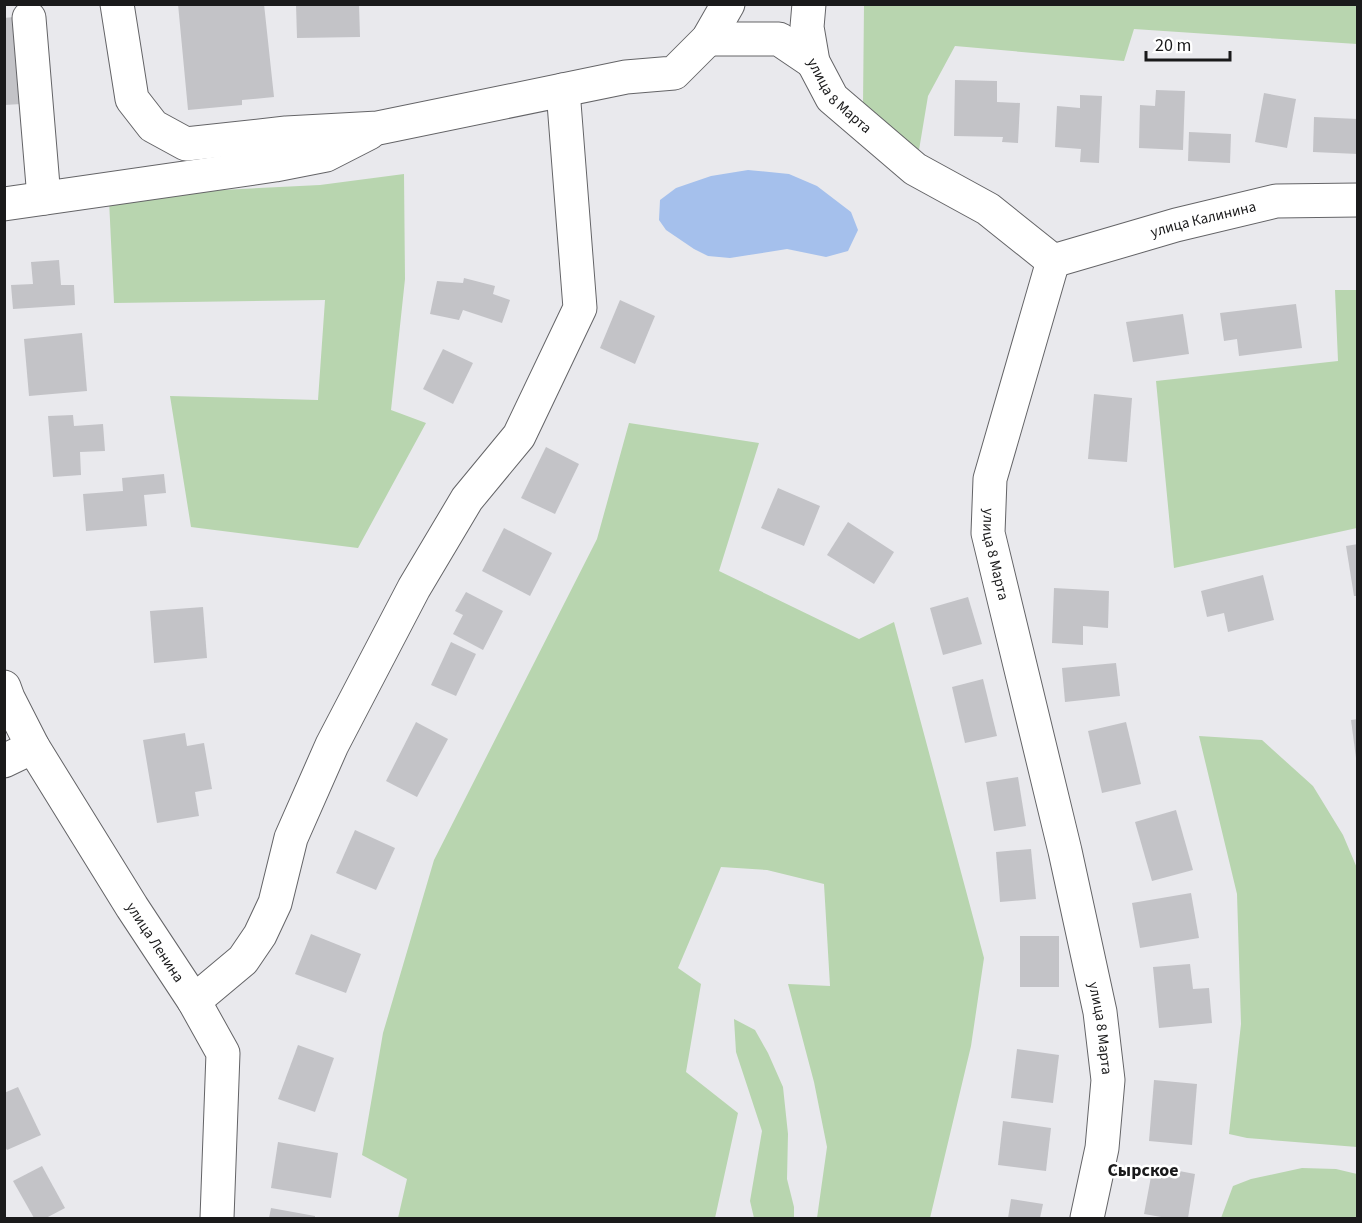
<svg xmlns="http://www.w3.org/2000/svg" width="1362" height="1223" font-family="'Source Sans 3',sans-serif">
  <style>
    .green { fill: #b8d5af }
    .water { fill: #a5c0ec }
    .building { fill: #c3c3c7 }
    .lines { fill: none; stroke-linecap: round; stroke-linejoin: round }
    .minor-casing { stroke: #646467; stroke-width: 35 }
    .minor { stroke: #fff; stroke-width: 33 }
    .labels { text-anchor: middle; stroke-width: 5; stroke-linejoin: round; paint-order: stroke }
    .street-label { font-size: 15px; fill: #1a1a1b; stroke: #fff }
    .quarter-label { font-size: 18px; font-weight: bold; fill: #1a1a1b; stroke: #fff }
  </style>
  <rect width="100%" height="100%" fill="#e9e9ed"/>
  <g class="green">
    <polygon points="864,5 1357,5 1357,44 1134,29 1124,61 955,46 928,96 919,150 863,105"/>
    <polygon points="404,174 405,279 391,410 426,423 358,548 191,527 170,396 318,400 325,300 114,303 109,200 222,190 320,185"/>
    <polygon points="1335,290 1357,290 1357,528 1174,568 1156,381 1338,361"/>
    <polygon points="629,423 759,443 719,571 859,639 894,622 984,958 971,1046 930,1218 817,1218 827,1147 814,1082 788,984 830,986 824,884 767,870 721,867 678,968 701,984 686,1072 738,1113 715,1218 398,1218 407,1179 362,1155 383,1033 434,860 597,539"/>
    <polygon points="1199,736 1262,740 1313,786 1343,835 1357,868 1357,1147 1247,1138 1229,1134 1241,1024 1237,894"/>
    <polygon points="734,1019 755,1030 768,1053 783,1087 788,1134 787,1179 794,1207 794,1218 754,1218 750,1201 762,1131 736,1052"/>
    <polygon points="1302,1168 1336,1169 1357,1174 1357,1218 1221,1218 1233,1186 1251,1179"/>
  </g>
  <polygon class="water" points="748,170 789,174 817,186 851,212 858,230 848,251 826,257 787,249 730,258 708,256 694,249 666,230 659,220 660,200 676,188 711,176"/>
  <g class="building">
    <polygon points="178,4 264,4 274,97 242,100 242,105 188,110"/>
    <polygon points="296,4 359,4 360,37 297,38"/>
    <polygon points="14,17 22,104 4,105 4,18"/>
    <polygon points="955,80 997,81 997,102 1020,103 1018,143 1002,142 1003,137 954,136"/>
    <polygon points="1156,90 1185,91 1183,150 1139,148 1140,105 1155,106"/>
    <polygon points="1264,93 1296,99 1287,148 1255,142"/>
    <polygon points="1080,95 1102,96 1099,163 1080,162 1081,149 1055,147 1057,106 1080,108"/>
    <polygon points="1314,117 1358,119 1358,154 1313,152"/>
    <polygon points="1189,132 1231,134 1230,163 1188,161"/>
    <polygon points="59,260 61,285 74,285 75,305 13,309 11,285 33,284 31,262"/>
    <polygon points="464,278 495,286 493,294 510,300 502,323 463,310 459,320 430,314 437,281 463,283"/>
    <polygon points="620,300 655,316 635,364 600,348"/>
    <polygon points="1296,304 1302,348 1239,356 1237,339 1224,341 1220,313"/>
    <polygon points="1183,314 1189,354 1133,362 1126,322"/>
    <polygon points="82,333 87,391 29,396 24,339"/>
    <polygon points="443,349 473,363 453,404 423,389"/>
    <polygon points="1094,394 1132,398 1127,462 1088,459"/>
    <polygon points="73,415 74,426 103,424 105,451 80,452 81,475 53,477 48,416"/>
    <polygon points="546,447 579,464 555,514 521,498"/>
    <polygon points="164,474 166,493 144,495 147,526 86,531 83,494 123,491 122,478"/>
    <polygon points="778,488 820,506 804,546 761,528"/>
    <polygon points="848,522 894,552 874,584 827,555"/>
    <polygon points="504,528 552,553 530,596 482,571"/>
    <polygon points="1358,544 1358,596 1354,596 1346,546"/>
    <polygon points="1263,575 1274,620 1228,632 1224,613 1207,617 1201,591"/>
    <polygon points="1054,588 1109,591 1108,628 1083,626 1083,645 1052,643"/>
    <polygon points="466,592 503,611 483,650 453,634 463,615 455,611"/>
    <polygon points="968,597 982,644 943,655 930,608"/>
    <polygon points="203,607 207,658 154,663 150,611"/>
    <polygon points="451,642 476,654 456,696 431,685"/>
    <polygon points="1116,663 1120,696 1065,702 1062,668"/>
    <polygon points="983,679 997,736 965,743 952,687"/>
    <polygon points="1358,719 1358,758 1356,758 1351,720"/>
    <polygon points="416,722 448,739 417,797 386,781"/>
    <polygon points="1126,722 1141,784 1102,793 1088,731"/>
    <polygon points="185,733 187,746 204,743 212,789 195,792 199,816 157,823 143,740"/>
    <polygon points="1018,777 1026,826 994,831 986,782"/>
    <polygon points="1176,810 1193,870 1152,881 1135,822"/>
    <polygon points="355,830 395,848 376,890 336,873"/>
    <polygon points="1031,849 1036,899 1000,902 996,852"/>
    <polygon points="1191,893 1199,938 1140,948 1132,903"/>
    <polygon points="311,934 361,954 346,993 295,974"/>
    <rect x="1020" y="936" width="39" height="51"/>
    <polygon points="1190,964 1193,989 1209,988 1212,1023 1159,1028 1153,967"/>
    <polygon points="298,1045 334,1058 315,1112 278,1099"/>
    <polygon points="1017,1049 1059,1055 1053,1103 1011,1098"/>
    <polygon points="1154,1080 1197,1084 1192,1145 1149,1141"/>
    <polygon points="18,1087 41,1135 7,1150 4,1145 4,1093"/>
    <polygon points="1003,1121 1051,1128 1046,1171 998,1165"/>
    <polygon points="278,1142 338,1153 331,1198 271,1188"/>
    <polygon points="42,1166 65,1208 46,1218 34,1218 13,1181"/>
    <polygon points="1153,1166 1195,1174 1188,1218 1167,1218 1144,1214"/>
    <polygon points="1011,1199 1043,1204 1040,1218 1008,1218"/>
    <polygon points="271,1208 315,1216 315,1218 269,1218"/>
  </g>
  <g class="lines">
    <defs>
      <g id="minor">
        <polyline points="117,4 132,99 153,126 186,144 286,133 378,128 626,77 674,73 708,39 728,4"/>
        <path id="s1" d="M809,4L807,27L813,62L832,98L915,169L988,209L1053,261L990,479L988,533L1065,851L1100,1012L1108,1080L1102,1148L1087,1218"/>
        <polyline points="29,18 44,198"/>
        <polyline points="708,39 779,39 813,62"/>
        <polyline points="4,204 275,165 326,155 369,133"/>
        <path id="s2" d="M1053,261L1176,225L1276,201L1358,200"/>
        <path id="s3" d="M4,687L8,698L33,747L132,907L194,1001L223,1053L217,1218"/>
        <polyline points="4,761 33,747"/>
        <polyline points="194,1001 243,960 260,935 275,903 291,838 332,745 414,588 467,499 519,436 580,308 563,90"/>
      </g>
    </defs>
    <use href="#minor" class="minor-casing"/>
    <use href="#minor" class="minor"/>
  </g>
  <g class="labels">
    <g class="street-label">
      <text dy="5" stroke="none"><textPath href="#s1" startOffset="102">улица 8 Марта</textPath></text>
      <text dy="5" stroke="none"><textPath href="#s2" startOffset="156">улица Калинина</textPath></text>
      <text dy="5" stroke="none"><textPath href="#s1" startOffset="678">улица 8 Марта</textPath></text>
      <text dy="5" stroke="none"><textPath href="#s3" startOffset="297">улица Ленина</textPath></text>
      <text dy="5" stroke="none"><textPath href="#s1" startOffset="1164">улица 8 Марта</textPath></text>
    </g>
    <g class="quarter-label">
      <text x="1143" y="1176">Сырское</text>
    </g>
  </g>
  <rect width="1362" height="1223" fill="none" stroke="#1a1a1b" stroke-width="12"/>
  <path d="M1146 51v9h84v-9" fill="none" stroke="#1a1a1b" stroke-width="3"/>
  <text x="1155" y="51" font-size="18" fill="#1a1a1b" stroke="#ffffff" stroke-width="4.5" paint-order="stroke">20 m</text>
</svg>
